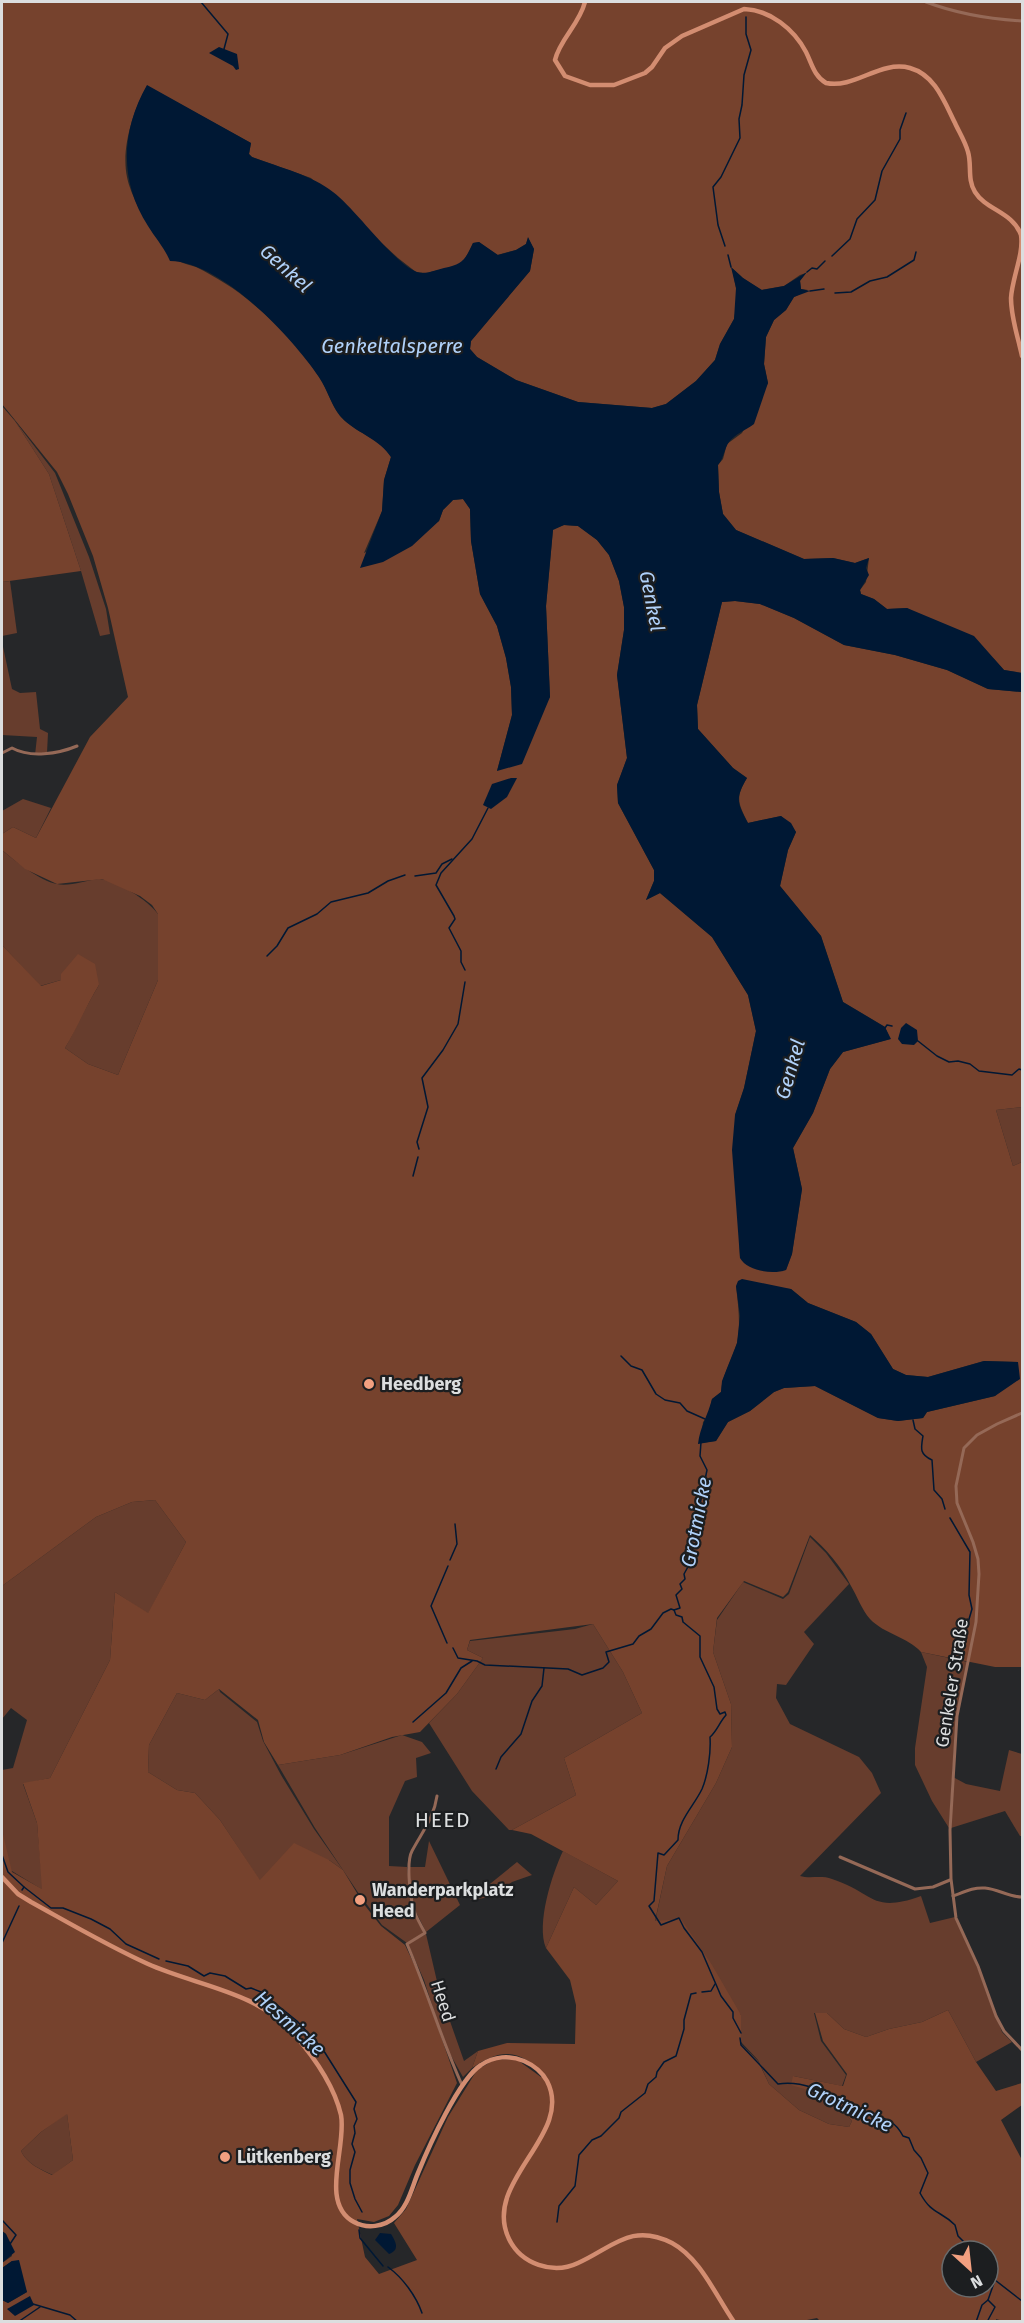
<svg xmlns="http://www.w3.org/2000/svg" width="1024" height="2323" font-family="'Fira Sans',sans-serif">
  <style>
    .green { fill: #673d2d }
    .forest { fill: #76422d; fill-rule: evenodd }
    .water { fill: #001834 }
    .lines { fill: none; stroke-linecap: round; stroke-linejoin: round }
    .stream { stroke: #001834; stroke-width: 1.5 }
    .street { stroke: #956957; stroke-width: 3 }
    .secondary { stroke: #d38d71; stroke-width: 4.5 }
    .poi-dot { fill: #f2a080; stroke: #1c1e20; stroke-width: 2 }
    .labels { text-anchor: middle; stroke-width: 4.5; stroke-linejoin: round; paint-order: stroke }
    .poi-label { font-size: 18px; font-weight: bold; fill: #dcdedf; stroke: #1c1e20; text-anchor: start }
    .street-label { font-size: 18px; fill: #dcdedf; stroke: #1c1e20 }
    .water-label { font-size: 20px; font-style: italic; fill: #b0d1f9; stroke: #1c1e20 }
    .quarter-label { font-size: 21px; letter-spacing: 1.5px; fill: #dcdedf; stroke: #1c1e20 }
  </style>
  <rect width="100%" height="100%" fill="#262729"/>
  <g class="green">
    <polygon points="15,421 55,473 89,557 106,609 110,634 100,636 81,571 49,474"/>
    <polygon points="10,581 17,633 2,636 2,582"/>
    <polygon points="2,642 12,689 20,693 36,692 40,729 48,733 47,753 35,755 37,737 2,735"/>
    <polygon points="23,799 51,808 36,838 13,827 2,834 2,811"/>
    <path d="M2,850C15,861 40,881 57,884C69,887 86,880 99,879C115,879 149,901 158,914V980L118,1075L88,1064L65,1048C77,1027 86,1006 99,985L61,980L40,986L2,945Z"/>
    <polygon points="1022,1107 1022,1162 1013,1166 996,1110"/>
    <polygon points="155,1500 186,1542 148,1614 115,1592 110,1660 50,1778 23,1784 37,1823 43,1890 2,1865 2,1770 13,1768 27,1720 11,1708 2,1719 2,1586 96,1517 132,1502"/>
    <path d="M810,1537L826,1553L849,1584L804,1632L814,1644L786,1685L777,1684L776,1698L790,1724L859,1757L872,1773L881,1793L800,1876C809,1879 822,1875 832,1879C875,1893 871,1914 921,1896L930,1923L955,1917L984,1983L1002,2032L1012,2042L976,2062L948,2010L922,2022L889,2029L866,2037L844,2029L827,2013H814L821,2041L846,2075L842,2086L793,2076L831,2097L852,2121L849,2127L829,2124L799,2110L769,2084L758,2060L741,2042V2015L655,1922L667,1866L716,1783L732,1747L731,1704L713,1652L717,1620L743,1582L783,1599L789,1594Z"/>
    <polygon points="593,1624 623,1672 642,1713 564,1758 576,1795 512,1830 509,1830 472,1791 429,1723 457,1694 483,1658 467,1650 470,1641 575,1629"/>
    <polygon points="921,1652 968,1662 956,1716 949,1828 932,1801 915,1765 915,1748 927,1667"/>
    <polygon points="219,1689 220,1692 257,1722 263,1741 281,1775 314,1829 343,1870 329,1860 260,1881 220,1820 195,1793 177,1790 148,1772 149,1745 177,1693 205,1700"/>
    <polygon points="402,1735 422,1742 431,1753 416,1758 417,1777 405,1781 389,1817 389,1866 407,1867 412,1908 424,1933 407,1943 382,1925 357,1891 315,1828 278,1765 340,1755"/>
    <polygon points="1009,1750 1022,1754 1022,1836 1020,1836 1005,1811 951,1828 953,1777 966,1784 1000,1791"/>
    <polygon points="429,1841 460,1905 426,1932 414,1908 408,1867 425,1867"/>
    <path d="M563,1851L618,1881L596,1905L574,1887L546,1948C536,1924 552,1874 563,1851Z"/>
    <polygon points="517,1862 532,1875 512,1882 492,1897 470,1900"/>
    <polygon points="426,1934 439,1990 464,2061 478,2051 472,2068 463,2077 445,2045 424,1980 408,1944"/>
    <path d="M67,2113L73,2160L53,2175C41,2170 26,2163 21,2151L41,2132Z"/>
  </g>
  <g class="forest">
    <path d="M2,2H1022V673L1004,670L994,659L907,608L887,609L874,599L861,594L860,590L866,582L869,558L855,563L833,558L804,559L736,530L723,514L719,492L718,465L723,459L727,444L742,433L768,383L764,364L766,337L774,320L786,310L794,297L808,290L801,289L800,280L806,273L800,275L784,286L761,290L743,278L732,268L736,288V308L734,319L720,344L715,360L696,381L666,404L652,408L578,402L516,380L477,357L470,349L471,341L530,271L534,249L528,238L526,244L516,250L497,255L479,242L473,243L464,261L456,266L426,273L416,272L398,258L311,178L252,157L249,154L251,143L147,86C133,110 121,149 127,177C130,194 147,225 157,238C163,245 171,256 179,261C184,264 191,265 196,267C216,277 236,289 253,304C279,325 305,353 322,382C330,395 333,411 345,421C360,434 380,439 391,457L384,480L382,511L364,553L439,521L443,510L453,500L463,499L470,509L471,541L480,594L497,626L506,658L511,687L512,715L497,771L550,697L546,606L553,529L564,525L578,526L597,540L609,555L619,581L624,607V630L617,675L627,758L617,785L618,803L654,870V881L646,900L660,893L712,937L748,995L756,1031L744,1088L735,1115L740,1258L786,1270L792,1254L802,1189L793,1148L813,1113L830,1069L843,1052L890,1039L885,1027L843,1002L821,936L780,886L788,850L796,832L781,816L748,823C738,803 735,798 747,778L733,768L698,729L697,705L722,602L735,601L760,604L794,618L844,645L895,655L947,670L988,689L1022,692V1107L996,1110L1013,1166L1022,1162V1667H995L921,1652C908,1637 884,1634 870,1619C862,1610 857,1596 851,1586C842,1567 825,1548 810,1535L788,1592L783,1597L744,1581L717,1618L713,1652L731,1704L732,1747L716,1783L667,1866L655,1921L681,1919L712,1965L741,2015V2044L758,2061L769,2084L799,2110L829,2124L849,2127L852,2121L831,2097L791,2085L793,2076L843,2086L847,2074L823,2041L815,2013H827L844,2029L866,2037L889,2029L922,2022L948,2010L976,2062L996,2091L1022,2083V2105L1001,2120L1022,2160V2321H1003L996,2319V2322H821L817,2318L797,2322L2,2321V2300L8,2303L27,2292L12,2261L2,2268V2263L12,2256L6,2234L2,2231V1830L12,1872L42,1889L37,1823L23,1783L50,1778L110,1660L115,1592L148,1613L186,1542L155,1500L132,1502L96,1517L2,1586V945L41,986L61,980V974L78,954L95,964L99,985C86,1006 78,1027 65,1048L88,1064L118,1075L158,980V914L152,905L140,896L102,879L57,884L25,869L2,850V834L13,827L36,838L90,737L128,697L108,608L93,556L68,494L57,472L2,404ZM736,1286L791,1289L808,1303L856,1322L871,1334L893,1369L906,1375L928,1377L984,1361L1018,1362L995,1396L927,1412L923,1418L898,1421L878,1418L815,1386L784,1388L774,1392L750,1411L728,1422L716,1441L701,1443L703,1422L708,1416L712,1399L721,1392C722,1375 732,1360 737,1343C741,1324 738,1305 736,1286ZM593,1624L623,1672L642,1713L564,1758L576,1795L512,1830L531,1834L618,1881L596,1905L574,1887L546,1948L570,1980L576,2005L575,2044L507,2043L478,2051L472,2068C503,2047 519,2050 545,2075L541,2077L516,2059L494,2060L477,2070L448,2117L406,2209L394,2223L417,2260L379,2274L365,2257L357,2219L374,2222L389,2216L398,2205L415,2165L457,2083L422,1981L405,1945L381,1926L363,1903L343,1870L329,1860L294,1843L260,1880L220,1820L195,1793L177,1790L148,1772L149,1745L177,1693L205,1700L219,1689L258,1720L264,1742L278,1765L340,1755L392,1737L420,1732L457,1694L483,1658L467,1650L470,1640ZM67,2114L73,2160L52,2175C41,2170 26,2163 21,2151L41,2132ZM952,2251H988V2287H952Z"/>
    <polygon points="2,406 15,421 49,474 81,571 2,582"/>
  </g>
  <g class="water">
    <polygon points="219,47 237,54 239,69 236,70 233,66 209,53"/>
    <path d="M147,85L251,143L249,154L252,157C278,167 312,175 333,192C356,209 393,263 417,272C426,275 435,270 444,268C463,264 465,260 473,243L479,242L498,255L516,250L526,244L528,237L534,249L530,271L471,341L470,349L477,357L516,380L578,402L652,408L666,404L696,381L715,360L720,344L734,319L736,288L731,267L743,278L762,290L784,286L807,272L800,281L801,289L810,291L794,297L786,310L774,320L766,337L764,364L768,383L754,424C746,430 735,434 729,442C724,449 724,458 718,465L719,492L723,514L736,530L804,559L833,558L855,563L869,558L866,568L869,575L860,590L861,594L874,599L887,609L907,608L974,636L1004,670L1022,673V692L988,689L947,670L895,655L844,645L794,618L760,604L735,601L722,602L697,705L698,729L733,768L747,778C735,798 737,803 748,823L781,816L791,823L796,832L788,850L780,886L821,936L843,1002L885,1027L891,1039L843,1052L830,1069L813,1113L793,1148L802,1189L792,1254L786,1270C773,1275 747,1271 740,1258L732,1150L735,1115L744,1088L756,1031L748,995L712,937L660,893L646,900L654,881V870L618,803L617,785L627,758L617,675L624,630V607L619,581L609,555L597,540L578,526L564,525L553,530L546,606L550,697L522,764L497,771L512,715L511,687L506,658L497,626L480,594L471,541L470,509L463,499L453,500L443,510L439,521L412,546L383,562L360,568L382,511L384,480L391,457C379,439 359,434 344,420C332,409 328,390 319,377C291,336 222,262 170,261C164,247 156,239 148,226C119,181 121,131 147,85Z"/>
    <polygon points="511,778 517,778 507,797 491,809 483,805 492,784"/>
    <polygon points="906,1023 917,1030 918,1041 914,1045 902,1044 898,1039 901,1028"/>
    <path d="M742,1279L791,1289L808,1303L856,1322L871,1334L893,1369L906,1375L928,1377L984,1361L1018,1362L1020,1379L995,1396L927,1412L923,1418L898,1421L878,1418L815,1386L784,1388L774,1392L750,1411L728,1422L716,1441L698,1444C700,1427 708,1415 712,1399L721,1392L722,1381L737,1343L740,1316L736,1286L738,1281Z"/>
    <polygon points="2,2231 6,2234 15,2252 2,2263"/>
    <path d="M380,2233L391,2234C396,2242 400,2250 389,2254L375,2240Z"/>
    <polygon points="19,2260 27,2292 8,2303 2,2300 2,2268 12,2261"/>
    <polygon points="30,2296 34,2305 15,2316 7,2309"/>
  </g>
  <g class="lines">
    <g class="stream">
      <polyline points="201,2 228,34 224,49"/>
      <polyline points="725,246 718,225 713,187 721,177 740,138 739,119 742,105 744,75 751,50 746,34 746,17"/>
      <polyline points="728,255 731,267"/>
      <polyline points="832,256 850,239 857,219 875,200 882,171 900,139 900,130 906,113"/>
      <polyline points="807,272 812,268 817,269 825,261"/>
      <polyline points="810,291 824,289"/>
      <polyline points="835,293 851,292 870,281 887,277 914,260 916,252"/>
      <polyline points="415,876 436,873 442,864 452,859"/>
      <polyline points="267,956 277,946 288,928 317,914 331,902 368,893 388,881 405,875"/>
      <polyline points="465,970 461,962 461,951 449,928 455,919 454,916 436,885 441,873 472,839 488,808"/>
      <polyline points="885,1028 887,1025 892,1026"/>
      <polyline points="918,1041 937,1056 949,1062 958,1061 970,1064 979,1071 1012,1075 1019,1069 1022,1070"/>
      <polyline points="419,1149 417,1142 428,1107 422,1078 443,1050 458,1024 465,982"/>
      <polyline points="413,1176 418,1157"/>
      <polyline points="621,1356 631,1366 642,1370 656,1394 665,1400 680,1403 687,1411 705,1419"/>
      <path d="M913,1420L915,1429L923,1436C921,1448 919,1454 932,1460L934,1490L942,1499L945,1509"/>
      <path d="M701,1442L700,1456L707,1470L698,1514L700,1522L697,1542L686,1560L689,1565L684,1574L685,1579L680,1584L682,1589L676,1595L680,1608L674,1610L676,1615L682,1617L683,1622L700,1636V1657L714,1687L717,1709L720,1714L725,1712L726,1715C719,1723 717,1731 710,1737C711,1752 708,1775 702,1789C694,1806 678,1820 678,1840L664,1855L658,1853L654,1901L649,1906L661,1925L679,1918L684,1928L702,1952L721,1996L733,2012V2018L741,2033"/>
      <polyline points="950,1518 970,1552 969,1595 972,1609 967,1626"/>
      <polyline points="450,1560 457,1544 455,1524"/>
      <polyline points="447,1643 431,1606 448,1566"/>
      <polyline points="453,1648 458,1658 477,1661 485,1665 568,1669 582,1675 603,1668 609,1662 606,1652 633,1644 639,1636 651,1629 663,1613 671,1609 674,1610"/>
      <polyline points="413,1722 446,1693 461,1668 472,1661"/>
      <polyline points="496,1769 501,1757 521,1734 532,1701 542,1686 544,1668"/>
      <polyline points="2,1855 8,1872 24,1887 22,1890"/>
      <polyline points="24,1887 51,1908 63,1908 91,1919 110,1929 126,1944 159,1959"/>
      <polyline points="2,1943 19,1906"/>
      <polyline points="166,1961 188,1966 204,1976 210,1973 225,1976 246,1989 251,1988 261,1992 297,2021 322,2048 356,2102 354,2109 357,2119 354,2126 355,2133 352,2144 355,2152 350,2170 350,2183 355,2199 362,2212"/>
      <polyline points="702,1992 711,1991 715,1984"/>
      <path d="M740,2038L741,2045L778,2084C800,2080 826,2091 845,2103C850,2106 855,2111 860,2112C879,2119 892,2115 903,2136L909,2138L914,2150L921,2158L928,2173L920,2193C932,2215 940,2210 955,2225L958,2236L973,2251"/>
      <polyline points="2,2220 16,2235 10,2244"/>
      <polyline points="557,2222 559,2206 575,2186 579,2155 592,2140 601,2136 619,2118 621,2112 645,2093 648,2084 656,2077 657,2072 664,2062 676,2056 684,2029 684,2020 691,1994 696,1993"/>
      <polyline points="359,2230 360,2238 383,2266"/>
      <path d="M388,2267C403,2278 416,2296 422,2313"/>
      <polyline points="995,2280 1022,2301"/>
      <polyline points="33,2304 70,2315 78,2322"/>
      <polyline points="426,2321 426,2322"/>
      <polyline points="18,2322 40,2307"/>
      <polyline points="976,2322 982,2305 988,2300"/>
      <polyline points="987,2322 995,2307 988,2300 995,2280 988,2272"/>
    </g>
    <g class="street">
      <path d="M926,2C958,14 988,19 1022,21"/>
      <path d="M2,753L12,748C30,758 58,754 77,746"/>
      <polyline points="1022,1413 997,1424 977,1435 964,1448 956,1486 957,1503 973,1542 978,1559 979,1574 976,1622 957,1716 950,1830 951,1879 956,1918 978,1966 996,2016 1004,2031 1022,2050"/>
      <path d="M437,1796C434,1818 422,1832 412,1851C406,1862 410,1894 413,1907C415,1916 421,1925 425,1933L407,1944C427,1990 441,2039 462,2085"/>
      <polyline points="840,1857 915,1889 933,1887 950,1880"/>
      <path d="M953,1896C964,1892 974,1887 985,1888C998,1889 1009,1897 1022,1897"/>
    </g>
    <g class="secondary">
      <path d="M585,2C579,25 560,39 555,60L565,76L590,85H614L645,73L652,67L665,48L682,36L744,9C770,10 794,29 806,52C812,64 814,76 826,83C855,89 880,60 910,68C935,75 944,101 955,123C959,132 965,141 968,152C972,165 967,179 975,192C986,210 1013,212 1021,235C1024,254 1012,278 1011,298C1011,318 1018,337 1022,356"/>
      <path d="M2,1877L18,1894L31,1902C69,1923 108,1946 148,1964C197,1986 257,1991 294,2034C314,2057 334,2085 341,2115C347,2147 319,2203 354,2222C367,2229 384,2227 395,2217C408,2207 412,2187 418,2173C429,2146 459,2079 481,2065C494,2056 510,2055 524,2061C533,2065 542,2072 547,2081C575,2135 481,2181 509,2239C521,2264 553,2275 578,2263C612,2248 631,2222 672,2243C700,2258 716,2296 734,2322"/>
    </g>
  </g>
  <g class="poi-dot">
    <circle cx="369" cy="1384" r="6"/>
    <circle cx="360" cy="1900" r="6"/>
    <circle cx="225" cy="2157" r="6"/>
  </g>
  <g class="labels">
    <g class="poi-label">
      <text x="381" y="1390">Heedberg</text>
      <text x="372" y="1896">Wanderparkplatz<tspan x="372" dy="21">Heed</tspan></text>
      <text x="237" y="2163">Lütkenberg</text>
    </g>
    <g class="street-label">
      <text transform="translate(952 1683) rotate(-81)" y="6">Genkeler Straße</text>
      <text transform="translate(443 2001) rotate(72)" y="6">Heed</text>
    </g>
    <g class="water-label">
      <text transform="translate(286 268) rotate(42)" y="7">Genkel</text>
      <text x="392" y="353">Genkeltalsperre</text>
      <text transform="translate(652 601) rotate(79)" y="7">Genkel</text>
      <text transform="translate(790 1069) rotate(-74)" y="7">Genkel</text>
      <text transform="translate(696 1522) rotate(-79)" y="7">Grotmicke</text>
      <text transform="translate(290 2023) rotate(42)" y="7">Hesmicke</text>
      <text transform="translate(850 2107) rotate(25)" y="7">Grotmicke</text>
    </g>
    <g class="quarter-label">
      <text x="443" y="1827">HEED</text>
    </g>
  </g>
  <rect width="1024" height="2323" fill="none" stroke="#dcdedf" stroke-width="6"/>
  <g transform="translate(970 2269) rotate(153)"><circle r="28" fill="#1c1e20" stroke="#696b6c" stroke-width="1.5"/>
  <path d="M0-4.5L10 22L0 15L-10 22Z" fill="#f2a080"/>
  <text y="-9" font-size="16" font-weight="bold" text-anchor="middle" fill="#dcdedf">N</text>
  </g>
</svg>
